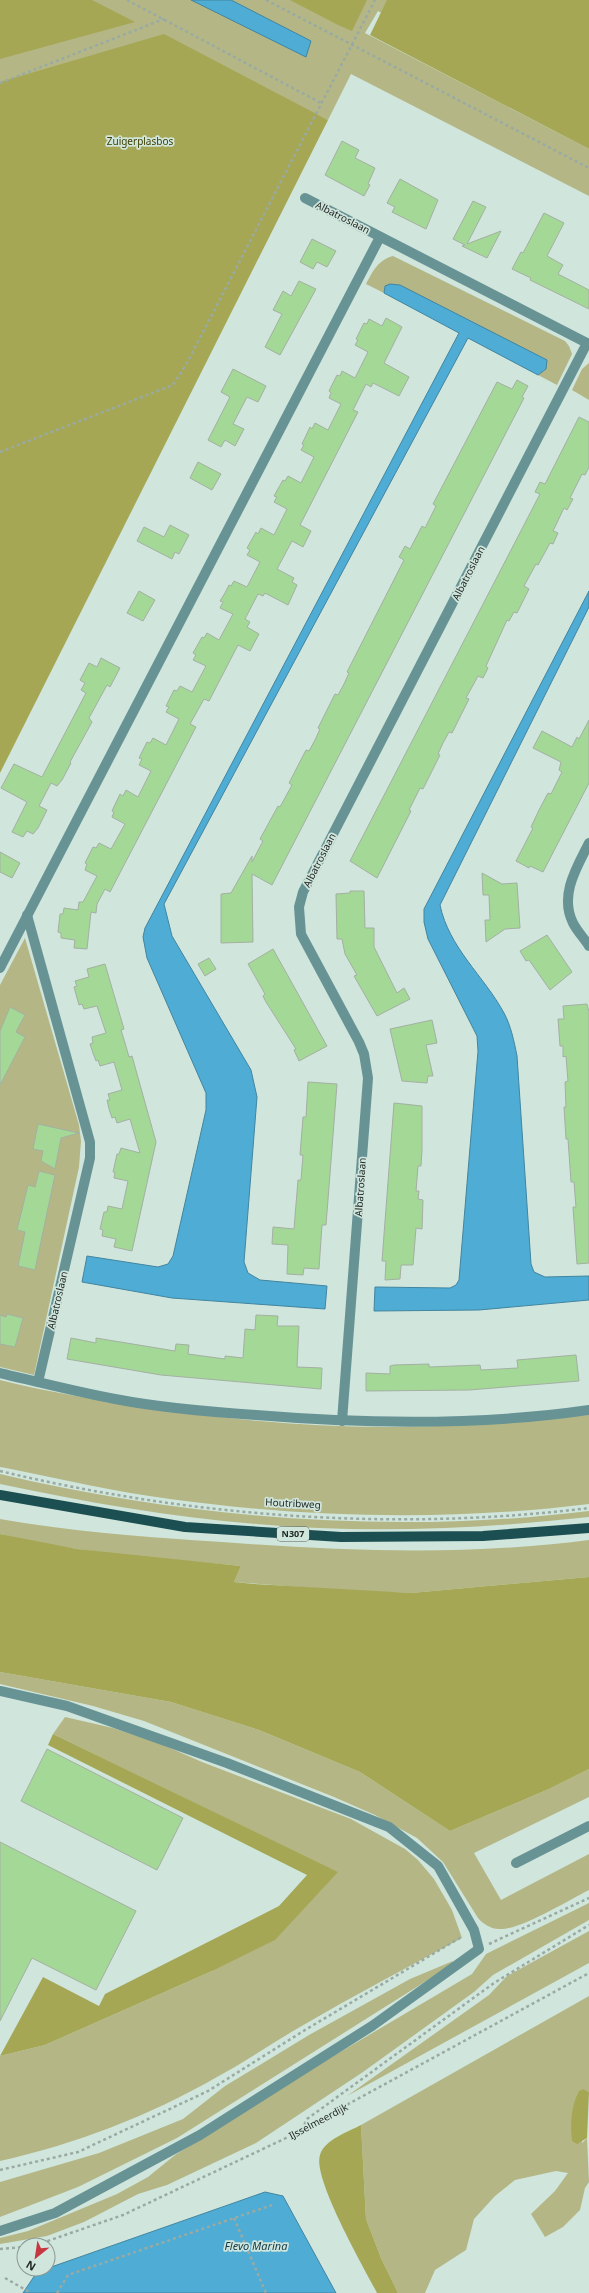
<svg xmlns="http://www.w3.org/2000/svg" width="589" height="2293" font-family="'Noto Sans',sans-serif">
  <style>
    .green { fill: #b4b785 }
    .forest { fill: #a5a755 }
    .water { fill: #4facd4; stroke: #4185a0 }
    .building { fill: #a3d896; stroke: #a4b0a2 }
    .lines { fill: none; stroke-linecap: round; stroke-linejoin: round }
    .path { stroke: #99aaa3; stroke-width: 2.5; stroke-dasharray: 3 3; stroke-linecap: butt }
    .minor { stroke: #689395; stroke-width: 10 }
    .major { stroke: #1c4f51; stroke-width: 10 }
    .labels { text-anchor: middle; stroke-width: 3.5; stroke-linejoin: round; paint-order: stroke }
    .shield { fill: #d0e5dc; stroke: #56615d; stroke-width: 1 }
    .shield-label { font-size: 9px; font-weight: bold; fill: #212926 }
    .park-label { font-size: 10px; fill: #404000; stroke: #d0e5dc }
    .street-label { font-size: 10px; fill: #212926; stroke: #d0e5dc }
    .water-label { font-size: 11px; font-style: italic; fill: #0e3849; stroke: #d0e5dc }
  </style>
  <rect width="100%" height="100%" fill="#d0e5dc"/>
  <g class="green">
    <polygon points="0,0 589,0 589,133 378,11 365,33 589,149 589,196 351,74 328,120 318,115 0,760"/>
    <path d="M393,256L565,341L569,346L572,354L557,385L538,375L546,369L385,286L384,293L366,284C373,271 378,260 393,256Z"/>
    <polygon points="589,363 589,400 572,390 582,369"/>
    <polygon points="25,938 79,1125 81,1141 79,1167 34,1375 0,1367 0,985"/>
    <path d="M0,1380C52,1393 105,1401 158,1409C249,1422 343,1430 435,1426C486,1423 538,1418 589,1415V1504C451,1521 308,1518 170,1499C115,1492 61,1479 6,1468L0,1467Z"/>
    <path d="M0,1474C192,1519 392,1535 589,1511V1517C479,1529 367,1534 257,1524C170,1517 85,1502 0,1484Z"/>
    <path d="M0,1519C74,1532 147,1537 222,1542C344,1551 467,1556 589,1540V1577L411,1593L351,1591L234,1582L241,1566C161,1558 79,1554 0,1534Z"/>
    <path d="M0,1672L171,1702L259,1730L360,1772L450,1831L549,1789L589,1769V1797L474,1853L501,1900L589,1854V1890C569,1900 519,1931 499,1929C491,1929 483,1924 478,1918L443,1862L417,1838L375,1815L334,1797L144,1721L93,1706L0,1684Z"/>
    <path d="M65,1717L113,1728L159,1743L202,1762L351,1819L405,1849L418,1860L434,1879L452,1910L462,1938C408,1967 353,1996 300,2027C272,2043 245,2062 217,2077C149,2116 76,2144 0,2161V2056L45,2045L212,1971L337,1872L53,1734Z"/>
    <polygon points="589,1903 589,1920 493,1975 474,1992 363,2072 256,2143 167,2185 138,2194 84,2222 47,2236 0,2244 0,2238 28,2231 117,2194 148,2177 175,2155 325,2061 472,1974 486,1954"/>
    <polygon points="589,1931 589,1963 347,2096 489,1995 507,1976"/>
    <polygon points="453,1961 450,1966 177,2138 78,2187 0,2217 0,2182 99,2153 183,2119 225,2086 309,2035 410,1979"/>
    <polygon points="589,1996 589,2092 584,2089 582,2143 587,2138 589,2182 585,2188 580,2210 563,2227 545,2237 531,2214 555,2191 568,2173 556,2171 515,2180 495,2196 474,2219 466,2250 435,2270 425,2293 398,2293 381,2258 366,2219 361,2125"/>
  </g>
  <g class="forest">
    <polygon points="0,0 92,0 135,22 0,59"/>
    <polygon points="290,0 367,0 352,31 338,25"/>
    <polygon points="387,0 589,0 589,149 370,35"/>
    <polygon points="164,34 328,120 0,773 0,82"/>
    <polygon points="0,1534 77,1549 241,1566 234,1582 254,1584 411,1593 589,1577 589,1769 549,1789 450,1831 360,1772 259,1730 171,1702 0,1672"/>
    <polygon points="53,1734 338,1872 275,1940 212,1971 45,2045 0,2056 43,1977 99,2006 105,1994 279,1906 307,1875 48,1745"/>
    <path d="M584,2089L589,2092L587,2138L577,2144L572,2141C570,2124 571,2106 579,2091Z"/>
    <path d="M361,2125L366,2219L381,2258L398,2293H377C365,2269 312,2178 320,2155C324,2140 348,2132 361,2125Z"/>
  </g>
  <g class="water">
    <polygon points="191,0 231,0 311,41 306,57"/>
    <polygon points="390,284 400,285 547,360 546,369 538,375 468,338 164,904 172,936 251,1070 257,1097 244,1262 248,1273 260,1280 327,1286 325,1309 172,1298 82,1282 87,1256 158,1267 168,1264 173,1256 206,1110 206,1093 147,958 143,937 145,928 459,333 384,293 385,286"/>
    <path d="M589,591V607L440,905C449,948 484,976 504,1013C511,1026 514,1041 517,1056L531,1264L534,1272L545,1277L589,1276V1300L479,1310L374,1311L375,1287L450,1288L456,1285L459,1280L478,1051L477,1036L428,939L424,922V909Z"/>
    <polygon points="265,2192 283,2196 336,2293 23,2293 37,2272"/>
  </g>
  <g class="building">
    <polygon points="342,141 359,150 355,158 375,168 368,184 370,185 364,196 325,175"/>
    <polygon points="400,179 438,200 426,229 392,212 395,207 387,203"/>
    <polygon points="473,201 486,207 467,244 501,231 487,258 462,246 465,245 453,239"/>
    <polygon points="544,213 564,223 547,256 563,265 558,274 589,290 589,309 530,280 531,278 512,269 521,252 523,253"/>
    <polygon points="312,239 336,251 327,267 317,262 313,269 300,262"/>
    <polygon points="299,281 316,289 280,355 265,347 282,314 273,310 283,291 291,296"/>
    <polygon points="386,318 402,327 384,363 409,377 399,396 373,383 371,387 366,384 353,410 358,412 300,525 311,531 303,547 292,541 277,569 294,578 292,582 297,585 288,605 265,593 263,596 258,594 245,619 250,622 247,627 259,634 250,651 238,645 209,701 204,699 190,724 196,727 110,892 105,889 97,904 96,913 91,912 87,949 74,948 75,940 61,938 61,933 58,932 60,914 63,914 64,908 78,910 79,902 83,902 97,876 85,870 87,864 85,863 93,847 96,848 99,843 111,849 125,824 112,817 114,812 112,811 120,794 123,796 126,790 138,797 151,771 139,765 142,759 139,758 147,742 150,743 153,738 166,745 179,719 166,712 169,707 166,706 174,690 177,691 180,686 192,692 206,666 193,660 196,655 193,653 202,637 204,638 207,633 219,640 233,614 220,608 223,602 220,601 225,593 229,585 231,586 234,581 247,587 260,562 247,555 250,550 247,548 256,532 258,534 261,528 274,535 287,509 274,502 277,497 274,496 283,480 285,481 288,476 301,483 314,457 301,450 304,445 302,444 310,427 312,429 315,423 328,430 341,404 329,398 331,393 329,391 337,375 340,376 342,371 355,378 368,352 355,345 358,340 356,339 364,323 367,324 369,319 382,326"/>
    <polygon points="233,369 266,386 258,402 247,397 233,424 244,429 235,446 225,440 221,447 208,440 230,397 221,392"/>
    <polygon points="517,380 528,386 522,397 524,398 272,885 252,874 253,942 221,943 221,894 231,893 252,856 252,862 263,841 260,839 278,806 280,807 292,785 289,783 306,750 309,751 315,740 320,729 318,728 335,694 338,695 344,684 349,673 347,672 404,560 399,557 405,546 410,549 422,526 425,528 436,506 433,504 497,382 512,389"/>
    <polygon points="579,417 589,422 589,467 585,475 582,474 570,498 573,499 567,510 564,508 553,531 558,533 553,544 550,543 538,565 536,564 524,586 529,589 517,613 514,612 509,621 507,620 486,666 488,668 483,678 478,676 466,698 469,699 452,733 449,732 443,743 438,754 440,755 423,789 420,788 409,810 411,811 377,878 350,861 540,494 535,492 540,482 545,484"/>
    <polygon points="198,462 221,474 212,490 190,478"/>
    <polygon points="170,525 189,535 179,554 175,552 172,559 137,541 144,527 164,537"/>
    <polygon points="139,591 155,600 143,621 127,613"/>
    <polygon points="101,658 120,668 110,687 107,685 89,718 92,722 70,762 71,763 62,780 57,786 51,783 39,806 47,810 38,828 33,834 27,831 23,837 12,832 27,802 1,788 14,764 42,777 86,693 81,690 85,683 80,680 89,663 97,667"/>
    <polygon points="589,720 589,783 543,872 530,866 529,868 516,861 533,828 531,827 539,810 548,793 551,794 562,772 559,770 561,762 533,748 542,731 572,747 577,737 579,739"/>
    <polygon points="0,852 20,863 12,878 0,872"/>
    <polygon points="482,873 502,884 517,883 520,928 505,929 486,942 485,920 490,920 489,895 483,895"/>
    <polygon points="350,891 364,891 365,928 374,928 374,947 397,993 404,988 410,999 377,1016 354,976 357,975 345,954 342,939 337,939 336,894 350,893"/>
    <polygon points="547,935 572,972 550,990 529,960 526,961 520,951"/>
    <polygon points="273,949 327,1046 299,1061 294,1050 296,1049 266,1002 263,996 265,994 248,964"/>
    <polygon points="209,958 216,969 205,976 198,964"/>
    <polygon points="105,964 124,1029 121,1030 125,1043 129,1057 132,1056 156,1142 132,1251 114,1247 116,1239 102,1236 103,1230 100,1229 104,1212 107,1212 108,1206 122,1209 128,1181 114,1178 115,1172 113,1172 117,1154 119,1154 121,1148 140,1153 130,1119 117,1123 115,1117 112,1118 109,1109 107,1100 110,1100 108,1094 122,1090 114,1062 100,1066 98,1060 96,1061 93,1053 90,1044 93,1043 92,1037 106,1033 97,1006 84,1009 82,1004 79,1005 74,987 77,986 75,981 89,977 87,969"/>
    <polygon points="587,1004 589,1012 589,1263 577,1264 573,1207 576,1207 574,1182 571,1182 568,1139 566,1139 564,1107 566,1107 565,1082 568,1081 567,1069 566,1056 563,1057 563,1046 560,1046 558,1019 564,1019 563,1006"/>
    <polygon points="10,1007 25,1015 16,1032 25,1037 0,1085 0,1031"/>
    <polygon points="432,1020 437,1043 426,1045 433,1076 428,1076 427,1083 402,1081 390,1029"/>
    <polygon points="308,1082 337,1084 326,1225 322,1225 319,1269 304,1268 303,1275 287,1274 288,1245 272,1244 273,1227 294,1229 298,1180 301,1180 302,1167 303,1155 300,1155 303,1117 306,1117"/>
    <polygon points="394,1103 422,1106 422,1150 421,1166 418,1166 416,1191 419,1191 418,1199 423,1200 422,1229 416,1228 413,1265 401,1265 400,1279 385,1280 386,1261 382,1261"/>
    <polygon points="38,1124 79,1133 61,1138 55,1169 41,1161 43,1151 33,1149"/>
    <polygon points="39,1171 55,1175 35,1270 18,1266 25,1232 17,1230 28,1185 35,1187"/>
    <polygon points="7,1314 23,1318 15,1347 0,1344 0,1315 6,1317"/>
    <polygon points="256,1315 278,1316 277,1326 299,1326 297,1367 322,1368 321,1389 161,1375 67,1359 71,1338 96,1343 96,1338 175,1351 176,1344 189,1345 188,1354 225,1359 225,1356 243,1358 245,1329 255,1330"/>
    <polygon points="576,1355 579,1381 469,1390 366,1391 366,1373 390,1374 390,1366 394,1365 429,1364 429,1367 480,1365 481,1370 518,1368 517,1360"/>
    <polygon points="47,1749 183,1818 157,1870 21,1801"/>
    <polygon points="0,1842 136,1911 96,1990 32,1958 0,2021"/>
  </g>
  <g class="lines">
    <g class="path">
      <polyline points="127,0 321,103"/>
      <polyline points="266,0 589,168"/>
      <polyline points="0,83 164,19"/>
      <polyline points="0,452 173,385 187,363 375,0"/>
      <path d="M0,1471C191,1517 394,1532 589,1508"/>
      <polyline points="489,1944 589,1898"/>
      <polyline points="302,2130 307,2119 494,1983 589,1925"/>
      <polyline points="0,2170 78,2152 208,2091 305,2030 463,1936"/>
      <polyline points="234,2218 266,2293"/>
      <polyline points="36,2245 123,2215 284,2139 589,1973"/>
      <polyline points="0,2249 24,2247"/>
      <polyline points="5,2278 31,2293"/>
      <polyline points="57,2293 68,2275 275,2204"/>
    </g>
    <g class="minor">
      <polyline points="305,198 589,344"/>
      <path d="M589,843C577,867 559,895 573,923C577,931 584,938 589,946"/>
      <polyline points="27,915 90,1142 90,1158 38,1382"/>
      <polyline points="0,968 380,237"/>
      <path d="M0,1373C38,1382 77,1392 115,1399C162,1408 209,1412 256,1415C366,1424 479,1426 589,1410"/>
      <polyline points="342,1421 368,1078 364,1054 359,1042 301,934 299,907 303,892 587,343"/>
      <polyline points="0,1691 67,1706 227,1763 389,1827 438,1866 474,1930 479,1949 372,2026 200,2135 55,2213 0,2231"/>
      <polyline points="516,1863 589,1826"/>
    </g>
    <polyline class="major" points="0,1495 185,1527 341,1537 483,1536 589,1528"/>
  </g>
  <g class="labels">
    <rect class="shield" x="277" y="1527" width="32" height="14" rx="3"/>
    <g class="shield-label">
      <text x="293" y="1537">N307</text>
    </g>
    <g class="park-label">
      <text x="140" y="145">Zuigerplasbos</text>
    </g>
    <g class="street-label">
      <text transform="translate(343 217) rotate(27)" y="4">Albatroslaan</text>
      <text transform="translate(468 573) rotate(-63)" y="4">Albatroslaan</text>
      <text transform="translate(319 860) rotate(-63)" y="4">Albatroslaan</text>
      <text transform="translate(360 1187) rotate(-86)" y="4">Albatroslaan</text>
      <text transform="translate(57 1300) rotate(-77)" y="4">Albatroslaan</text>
      <text transform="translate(293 1503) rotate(3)" y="4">Houtribweg</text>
      <text transform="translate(318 2121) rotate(-28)" y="4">IJsselmeerdijk</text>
    </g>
    <g class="water-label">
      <text x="256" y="2250">Flevo Marina</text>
    </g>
  </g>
  <g transform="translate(36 2257) rotate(210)"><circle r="19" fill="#d0e5dc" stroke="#8a9a93"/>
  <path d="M0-3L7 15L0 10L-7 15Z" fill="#c73742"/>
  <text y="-6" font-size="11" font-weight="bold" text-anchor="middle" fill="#212926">N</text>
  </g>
</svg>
